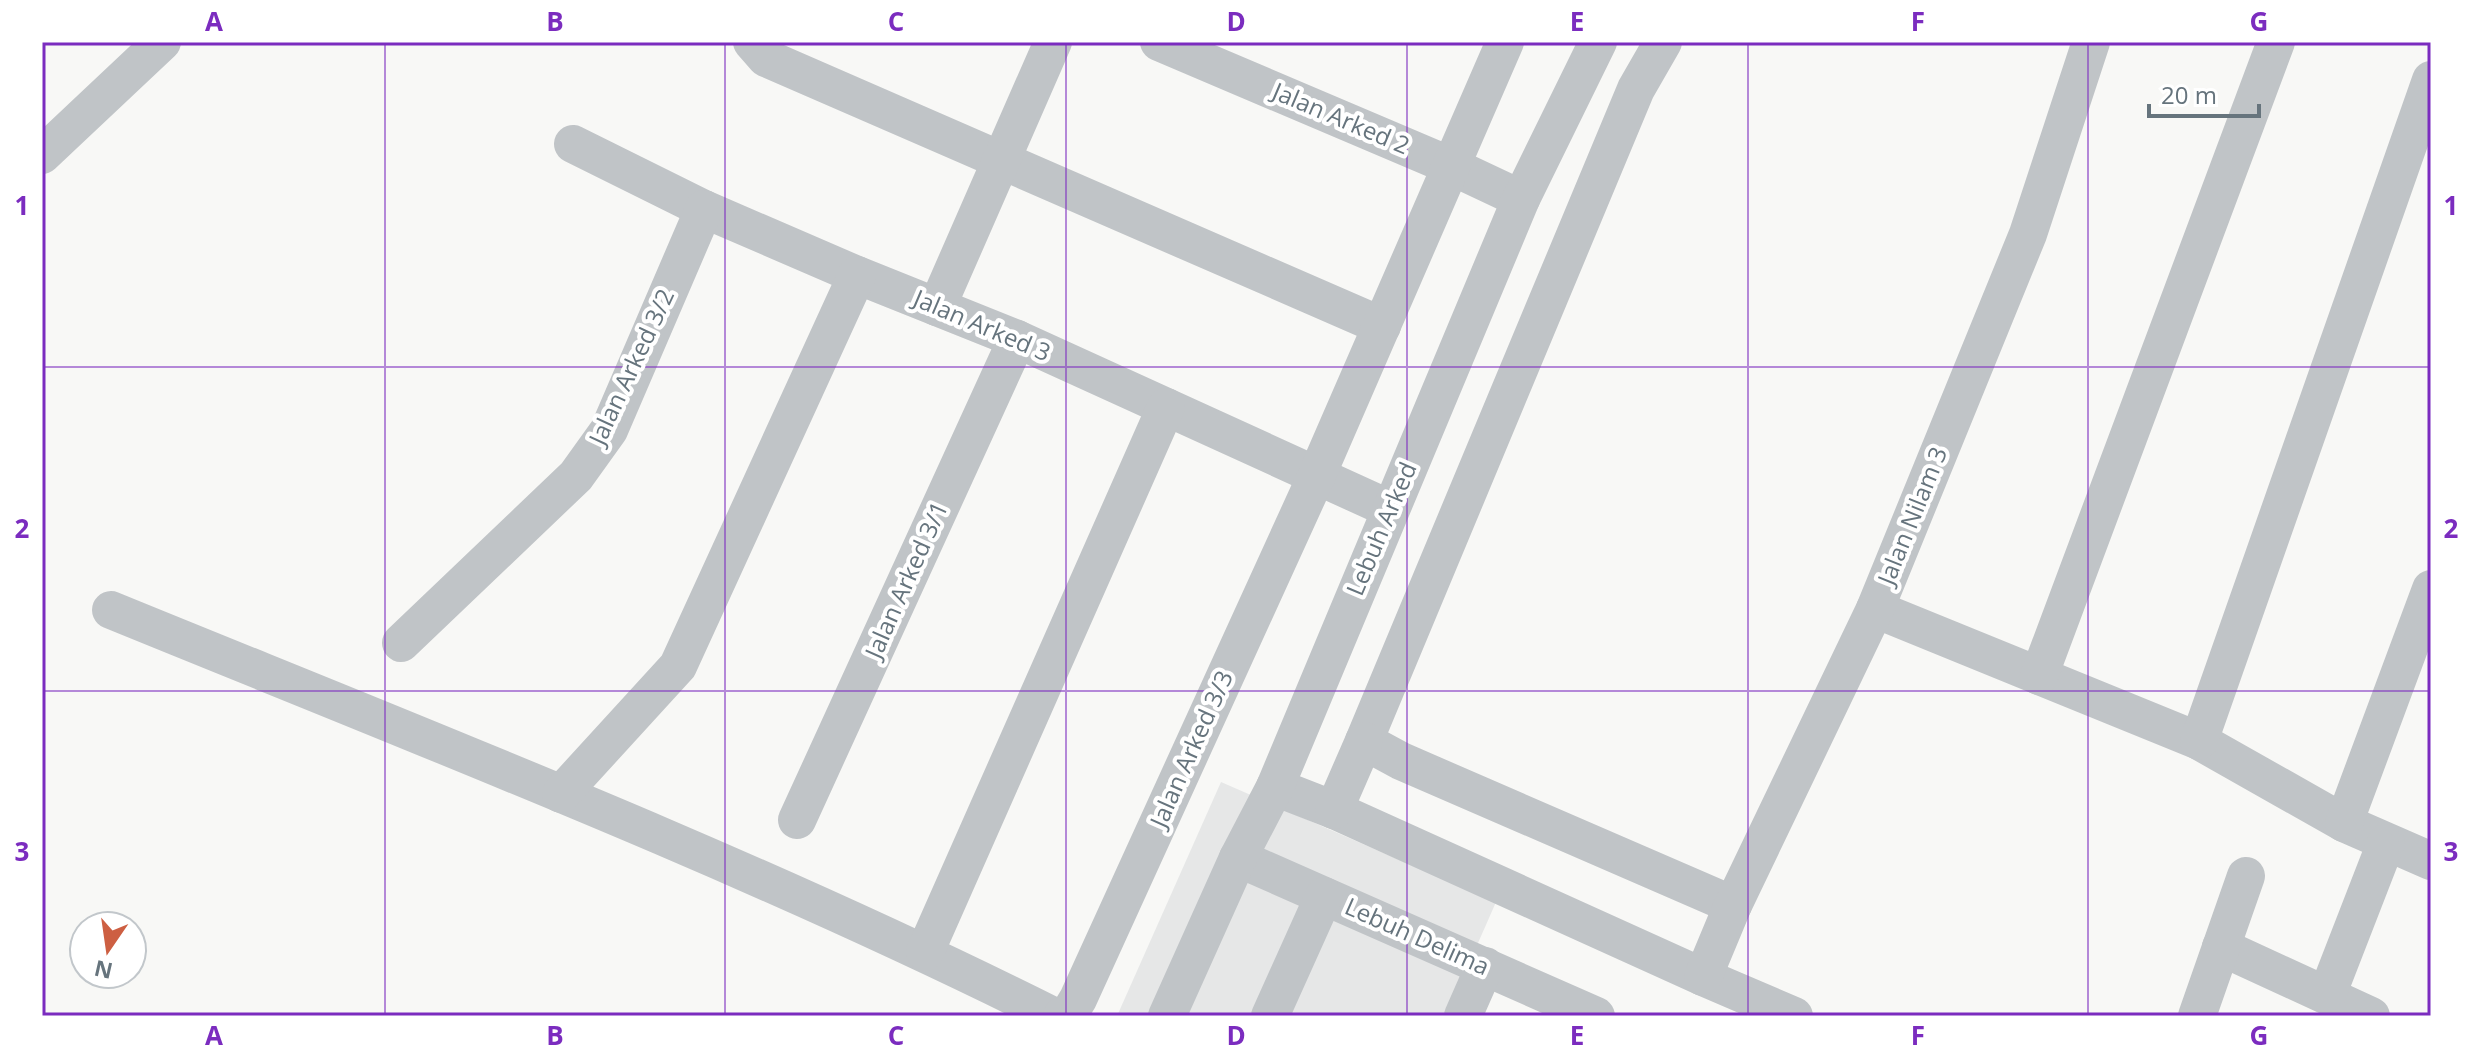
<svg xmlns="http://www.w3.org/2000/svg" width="2473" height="1058" font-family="'Open Sans',sans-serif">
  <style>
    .built { fill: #e6e7e7 }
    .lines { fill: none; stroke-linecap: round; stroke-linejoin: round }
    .minor { stroke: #c0c4c7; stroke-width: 38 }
    .grid { fill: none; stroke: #7b2cbf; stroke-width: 2; stroke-opacity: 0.55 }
    .labels { text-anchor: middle; stroke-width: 8; stroke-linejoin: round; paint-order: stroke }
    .street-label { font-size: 24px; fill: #66747d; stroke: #fff }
    .neatline { fill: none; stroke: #7b2cbf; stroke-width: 3 }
    .grid-label { font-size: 26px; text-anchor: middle; font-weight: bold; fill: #7b2cbf }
  </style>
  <rect width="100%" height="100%" fill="#f8f8f6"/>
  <polygon class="built" points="1221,782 1496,902 1446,1016 1117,1016"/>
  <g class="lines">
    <g class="minor">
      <polyline points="752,42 766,58 1382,326"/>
      <polyline points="1159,42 1451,166 1521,199"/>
      <polyline points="1663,42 1636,89 1364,741 1401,761 1733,905"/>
      <polyline points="573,144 704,209 857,275 1017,339 1390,509"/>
      <polyline points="42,155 162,42"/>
      <polyline points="937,307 1053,42"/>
      <polyline points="1875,609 2199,741 2344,823 2431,861"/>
      <path d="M111,610C427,739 747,863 1053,1016"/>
      <polyline points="401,643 576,476 609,430 704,209"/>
      <polyline points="2039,676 2276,42"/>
      <polyline points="2199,741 2431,80"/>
      <polyline points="1275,787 1334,810 1703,977 1794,1016"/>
      <polyline points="561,794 678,666 857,275"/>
      <polyline points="1334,810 1364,741"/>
      <polyline points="797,820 1017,339"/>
      <polyline points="2344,823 2431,589"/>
      <polyline points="1238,858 1596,1016"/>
      <polyline points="2221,947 2371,1016"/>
      <polyline points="925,952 1166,407"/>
      <polyline points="1703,977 1733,905 1875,609 2028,234 2091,42"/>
      <polyline points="2327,995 2386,843"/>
      <polyline points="1062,1016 1070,1012 1078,999 1316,477 1505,42"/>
      <polyline points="1167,1016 1238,858 1275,787 1521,199 1598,42"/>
      <polyline points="1270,1016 1324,896"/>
      <polyline points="1463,1016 1485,966"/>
      <polyline points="2197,1016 2246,876"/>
    </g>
  </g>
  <path class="grid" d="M385,42V1016M725,42V1016M1066,42V1016M1407,42V1016M1748,42V1016M2088,42V1016M42,367H2431M42,691H2431"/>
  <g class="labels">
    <g class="street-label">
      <text transform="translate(1341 119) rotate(23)" y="8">Jalan Arked 2</text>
      <text transform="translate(982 326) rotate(23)" y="8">Jalan Arked 3</text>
      <text transform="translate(632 367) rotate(-65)" y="8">Jalan Arked 3/2</text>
      <text transform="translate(1913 516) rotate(-68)" y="8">Jalan Nilam 3</text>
      <text transform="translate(1382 529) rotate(-67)" y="8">Lebuh Arked</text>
      <text transform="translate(907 580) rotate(-66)" y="8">Jalan Arked 3/1</text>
      <text transform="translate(1192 749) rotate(-66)" y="8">Jalan Arked 3/3</text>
      <text transform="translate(1417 937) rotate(24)" y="8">Lebuh Delima</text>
    </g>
  </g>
  <rect width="2473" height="1058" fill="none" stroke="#ffffff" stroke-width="88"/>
  <g transform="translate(108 950) rotate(193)"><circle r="38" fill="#ffffff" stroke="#c2c7cb" stroke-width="2"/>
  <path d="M0-6L14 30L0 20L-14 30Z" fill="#cd5f42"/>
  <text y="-12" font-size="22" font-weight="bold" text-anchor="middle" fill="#66747d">N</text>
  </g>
  <path d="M2149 104v12h110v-12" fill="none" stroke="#66747d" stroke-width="4"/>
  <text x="2161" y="104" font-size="24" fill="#66747d" stroke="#ffffff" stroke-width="6" paint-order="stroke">20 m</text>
  <rect x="44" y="44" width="2385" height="970" class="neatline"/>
  <g class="grid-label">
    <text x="214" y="31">A</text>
    <text x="555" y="31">B</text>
    <text x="896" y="31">C</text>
    <text x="1236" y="31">D</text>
    <text x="1577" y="31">E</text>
    <text x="1918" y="31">F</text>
    <text x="2259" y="31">G</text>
    <text x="22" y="215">1</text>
    <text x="2451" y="215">1</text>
    <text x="22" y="538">2</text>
    <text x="2451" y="538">2</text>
    <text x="22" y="861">3</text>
    <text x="2451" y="861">3</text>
    <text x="214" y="1045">A</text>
    <text x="555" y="1045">B</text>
    <text x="896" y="1045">C</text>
    <text x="1236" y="1045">D</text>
    <text x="1577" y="1045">E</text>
    <text x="1918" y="1045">F</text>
    <text x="2259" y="1045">G</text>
  </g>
</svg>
